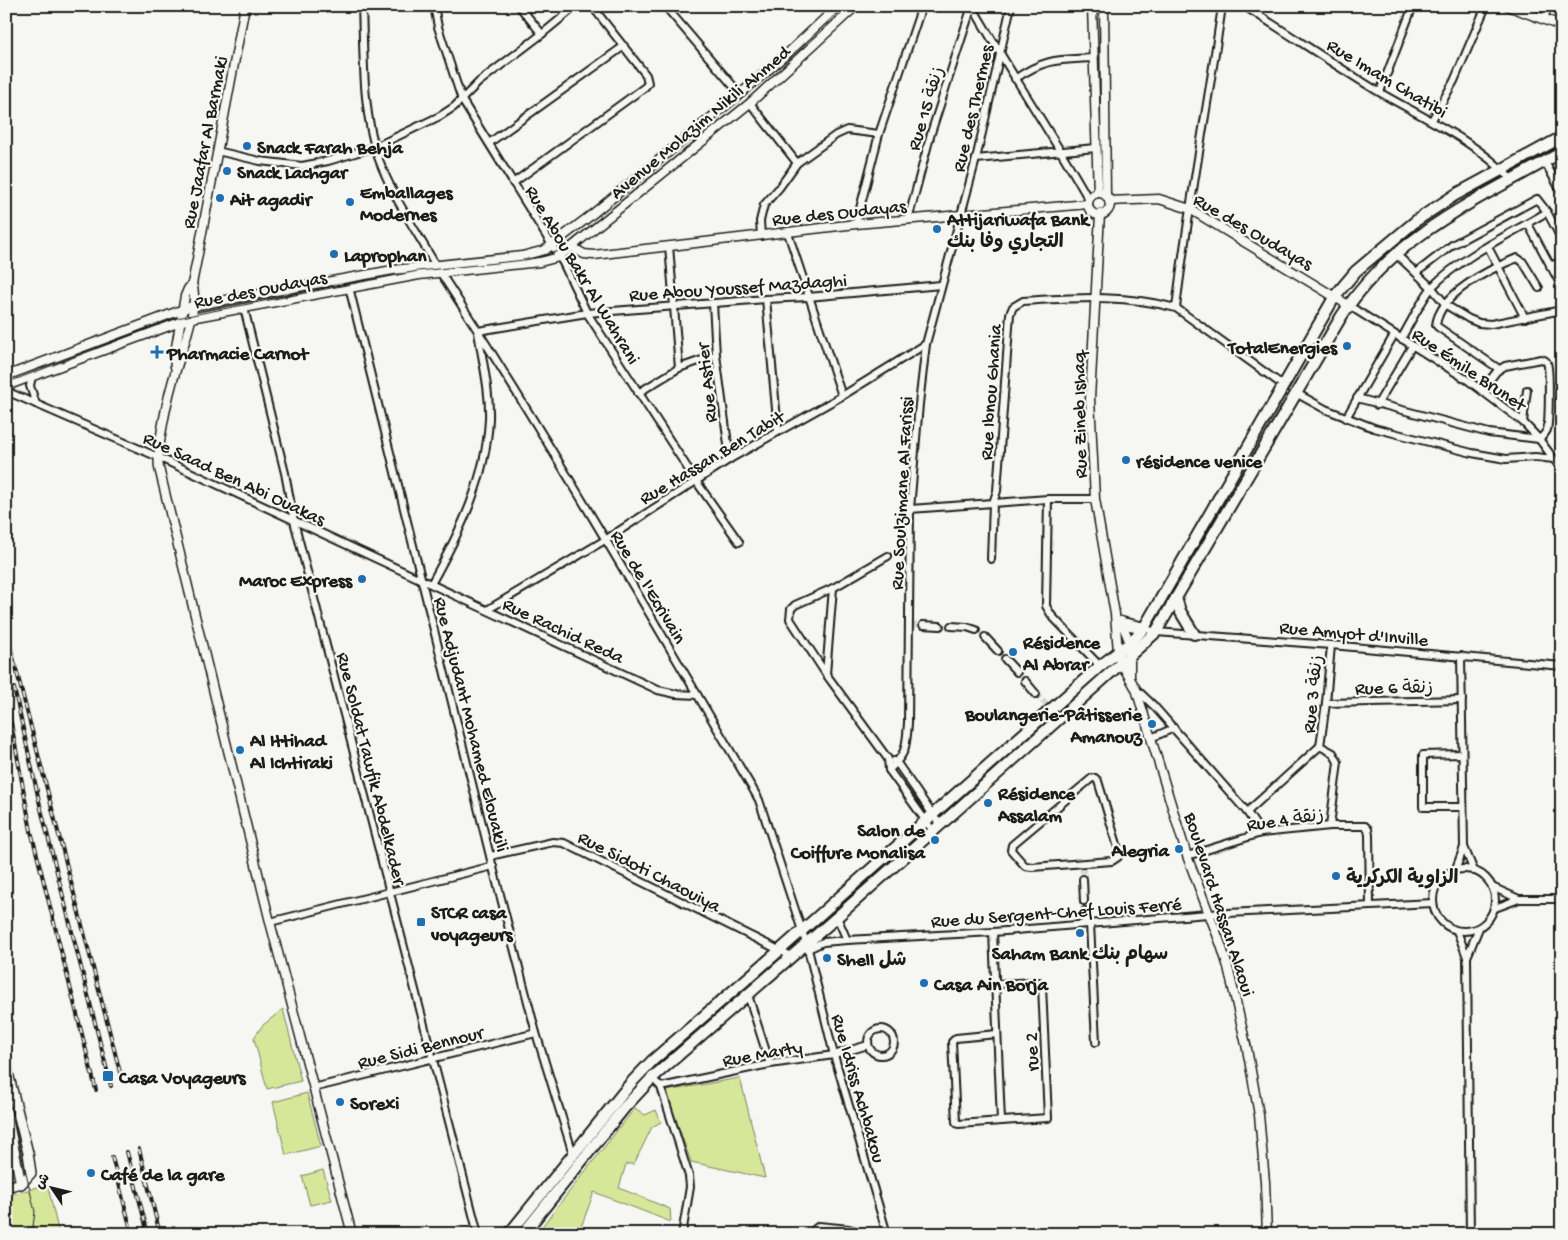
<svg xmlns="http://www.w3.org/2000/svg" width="1568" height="1240" font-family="'Gochi Hand','Playpen Sans Arabic',sans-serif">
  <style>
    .green { fill: #d7e79a; stroke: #7a825b }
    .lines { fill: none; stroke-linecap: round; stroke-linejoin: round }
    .minor-tunnel { stroke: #d5d5d2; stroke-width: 6; stroke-dasharray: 6 3; stroke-linecap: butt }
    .minor-casing { stroke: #1c1c1c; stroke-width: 10 }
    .tertiary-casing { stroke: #1c1c1c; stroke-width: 11 }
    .secondary-casing { stroke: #1c1c1c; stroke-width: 12 }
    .primary-casing { stroke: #1c1c1c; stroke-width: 14 }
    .minor { stroke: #f6f6f2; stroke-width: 6 }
    .tertiary { stroke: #f6f6f2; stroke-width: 8 }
    .secondary { stroke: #f6f6f2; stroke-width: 9 }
    .primary { stroke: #f6f6f2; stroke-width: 10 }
    .tram { stroke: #1c1c1c; stroke-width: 1 }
    .rail-casing { stroke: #1c1c1c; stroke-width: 4 }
    .rail { stroke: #f6f6f2; stroke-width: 2; stroke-dasharray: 5.5; stroke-linecap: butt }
    .poi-dot { fill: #1f6fb2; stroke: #f6f6f2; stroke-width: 2 }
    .labels { text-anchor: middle; stroke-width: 4.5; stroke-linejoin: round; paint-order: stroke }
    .street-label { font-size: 19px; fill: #1c1c1c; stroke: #f6f6f2 }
    .poi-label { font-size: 19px; font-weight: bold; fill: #1c1c1c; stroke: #f6f6f2; text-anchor: start }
  </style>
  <rect width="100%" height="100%" fill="#f6f6f2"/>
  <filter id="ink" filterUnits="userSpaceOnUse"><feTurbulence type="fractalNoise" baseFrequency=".02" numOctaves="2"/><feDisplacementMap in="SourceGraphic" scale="10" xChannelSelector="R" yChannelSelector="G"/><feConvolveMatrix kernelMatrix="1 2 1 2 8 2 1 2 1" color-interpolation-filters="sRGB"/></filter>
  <g filter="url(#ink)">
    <g class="green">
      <polygon points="283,1009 301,1081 267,1089 254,1038 262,1026"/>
      <polygon points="740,1078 765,1178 691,1162 666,1091"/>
      <polygon points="307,1093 321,1146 286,1155 273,1102"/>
      <polygon points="635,1108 645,1115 656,1110 661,1122 652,1127 634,1164 626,1164 619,1188 670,1209 671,1222 594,1192 581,1227 601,1234 536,1234"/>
      <polygon points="323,1170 332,1200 310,1205 302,1176"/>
      <polygon points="45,1185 48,1187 59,1234 6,1234 6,1196"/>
    </g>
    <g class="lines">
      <g class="minor-tunnel">
        <polyline points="911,625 923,625"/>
        <polyline points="1036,694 1046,704"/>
        <polyline points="1083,867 1083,879"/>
      </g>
      <defs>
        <g id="minor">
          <path d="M362,6C364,56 362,110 378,157C392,196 415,229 435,264"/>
          <polyline points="434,6 438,27 462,100 563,263 587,313 696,481 739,542"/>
          <polyline points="519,6 542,34"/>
          <polyline points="665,6 740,94"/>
          <path d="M972,6C1010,72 1052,134 1089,200"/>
          <path d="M1244,6C1289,34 1333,64 1379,92C1425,119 1475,140 1512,180"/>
          <polyline points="1545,19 1547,6"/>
          <path d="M1015,79C1045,58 1059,60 1094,58"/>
          <polyline points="1380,92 1413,6"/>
          <polyline points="750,103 797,163"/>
          <polyline points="1432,120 1454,81 1486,6"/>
          <polyline points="489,143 624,46"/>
          <polyline points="217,151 260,161 302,166 328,161 375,147 440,116 454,107 479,82 542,34 576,6"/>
          <polyline points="976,159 1096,148"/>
          <polyline points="1545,162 1562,193"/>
          <polyline points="513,183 645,87 648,83 646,75 592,6"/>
          <polyline points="908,220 931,133 972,6"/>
          <polyline points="856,224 879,134 922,6"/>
          <polyline points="1528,224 1562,287"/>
          <polyline points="788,233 842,396"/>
          <polyline points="761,236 760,221 764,205 779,188 797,163 836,135 847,130 879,134"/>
          <polyline points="669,246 679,368"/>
          <polyline points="1488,247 1525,318"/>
          <polyline points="1396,254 1432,288 1446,305 1469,319 1479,323 1491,324 1562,310"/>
          <polyline points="1550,266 1562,261"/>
          <path d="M440,272C550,441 651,617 754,791L759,800L808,949L823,942L847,940L993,932L1208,914L1433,903"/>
          <polyline points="1416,273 1452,245 1537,199 1547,212 1562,240"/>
          <polyline points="349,287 490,856 536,1033 574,1157"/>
          <polyline points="766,299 778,431"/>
          <polyline points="713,303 716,355 730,459"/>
          <polyline points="1348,305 1469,381 1523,422 1539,439 1562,470"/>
          <polyline points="244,308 285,473 294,521 478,1234"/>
          <path d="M1176,308C1188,207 1208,107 1222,6"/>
          <path d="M1401,339C1410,324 1422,299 1433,286C1461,257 1512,233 1547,212"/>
          <path d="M1499,369L1438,327L1436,325C1440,293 1490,269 1517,258L1523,262L1539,288"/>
          <polyline points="32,376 30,386 36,404"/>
          <polyline points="6,391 158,457 658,690 676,694 697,695"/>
          <polyline points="638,393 679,368 716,355"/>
          <polyline points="1296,393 1325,409 1374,428 1472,453 1506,459 1535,457 1554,459"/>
          <path d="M1357,398L1489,433L1539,439C1542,437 1545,434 1547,430C1549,423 1550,369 1547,363C1546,360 1544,360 1541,359L1505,366L1497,371L1482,390"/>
          <polyline points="1377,405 1412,346"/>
          <polyline points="1346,418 1394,335"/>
          <polyline points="1523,422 1527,390"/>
          <polyline points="1048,499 1046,606 1052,616 1100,666"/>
          <polyline points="910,509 1048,499 1095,499"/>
          <polyline points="888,556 833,588 795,605 791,609 790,619 826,674 888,759 889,770 933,831"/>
          <path d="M991,559L993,503L997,491L1010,314L1013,307L1023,301C1075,298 1125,294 1176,308L1284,386"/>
          <path d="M431,584C460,532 486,480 489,419C490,390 482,360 478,331L587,313L766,299L808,297L941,285"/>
          <polyline points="487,610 605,540 730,459 842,396 926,344"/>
          <polyline points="923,625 940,626"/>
          <polyline points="951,626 967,627 976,630"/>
          <polyline points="1144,628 1156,632 1331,645 1562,666"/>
          <polyline points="985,637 998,651"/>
          <polyline points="1005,659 1017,672"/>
          <polyline points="826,674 833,588"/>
          <polyline points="1025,681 1036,694"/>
          <polyline points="1136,689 1154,706 1247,812 1261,833"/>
          <polyline points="1326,703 1462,700"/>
          <polyline points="1151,738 1174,728"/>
          <polyline points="1320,746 1326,703 1331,645"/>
          <polyline points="1320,746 1333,753 1338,762 1330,826"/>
          <polyline points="1462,754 1423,755 1423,807 1463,807"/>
          <polyline points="894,761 897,763 940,825"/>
          <path d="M889,770C907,753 906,747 908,723L910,509L919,404L926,344L976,159L1011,6"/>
          <polygon points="1092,778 1095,778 1098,781 1119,851 1118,857 1112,861 1032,867 1025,866 1011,850 1012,845"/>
          <polyline points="1247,812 1320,746"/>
          <polyline points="1464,847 1474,871"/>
          <polyline points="490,856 553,842 564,843 791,956"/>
          <polyline points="1187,856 1261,833 1330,826 1365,826 1368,829 1369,835 1370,906"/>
          <circle cx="1464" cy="900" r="31"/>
          <polyline points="1455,871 1464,847 1461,656"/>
          <polyline points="1083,879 1084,901"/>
          <polyline points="1492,887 1519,899"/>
          <polyline points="1495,908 1519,899 1562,899"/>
          <polyline points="1085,911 1085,924"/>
          <polyline points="837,917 847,940"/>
          <polyline points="270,922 493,866"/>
          <polyline points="1090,924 1096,1042"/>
          <polyline points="1457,931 1467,957 1470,1234"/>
          <polyline points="993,932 1001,1121"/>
          <polyline points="808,949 834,1055 887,1234"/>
          <polyline points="1467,957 1479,928"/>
          <polyline points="996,984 1039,982 1042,986 1048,1118 958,1124 956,1122 952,1042 956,1038 997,1034"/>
          <polyline points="748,995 770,1064"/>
          <circle cx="881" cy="1042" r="13"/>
          <polyline points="652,1078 661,1087 689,1176 690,1187 682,1234"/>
          <polyline points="661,1087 770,1064 834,1055 868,1045"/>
          <polyline points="313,1088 536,1033"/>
          <polyline points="815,1234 815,1229 819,1226 849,1229 869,1234"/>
        </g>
        <g id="tertiary">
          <polyline points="1092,6 1098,193"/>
          <polyline points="1104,6 1106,196"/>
          <circle cx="1099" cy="204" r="11"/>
          <polyline points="1109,201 1159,199 1190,209 1348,305"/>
          <polyline points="1100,214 1090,399 1095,499 1115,614 1118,652 1121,663 1136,689 1187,856 1221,945 1228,967 1247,1049 1259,1115 1265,1182 1267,1234"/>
          <polyline points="572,247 584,254 594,255 856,224 1088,204"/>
          <path d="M192,284C200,304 182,349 176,370C169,392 156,447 159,468L270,922L352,1234"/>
          <polyline points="175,367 174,358 185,296 188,289 192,284 197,259 245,6"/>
          <polyline points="6,376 192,306 393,270 522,256 545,250 590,216 740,94 788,53 838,6"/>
          <polyline points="6,386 191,318 419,275 540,262 559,257 750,103 856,6"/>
          <polyline points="1121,621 1130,643 1130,678"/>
        </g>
        <g id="secondary">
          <polyline points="1509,6 1562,26"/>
          <polyline points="6,1065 28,1153 31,1173 22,1183 6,1187"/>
          <polyline points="6,1111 21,1184"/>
        </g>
        <g id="primary">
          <polyline points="1176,598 1180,611 1194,634"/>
          <polyline points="1122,623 1144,628"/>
          <polyline points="509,1234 631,1083 652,1061 779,951 1100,666 1130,643 1144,628 1335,296 1356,271 1417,220 1455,195 1562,137"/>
          <path d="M523,1234L624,1108L652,1078L837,917L1156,632L1341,317C1393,235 1481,198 1562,152"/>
        </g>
      </defs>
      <use href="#minor" class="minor-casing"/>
      <use href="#tertiary" class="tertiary-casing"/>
      <use href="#secondary" class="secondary-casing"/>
      <use href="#primary" class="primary-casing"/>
      <use href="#minor" class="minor"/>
      <use href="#tertiary" class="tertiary"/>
      <use href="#secondary" class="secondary"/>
      <use href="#primary" class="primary"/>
      <g class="tram">
        <polyline points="6,383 177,318 418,271 525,260 548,255 561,250 750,97 848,6"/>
        <polyline points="6,1088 35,1212 33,1226 28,1234"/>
      </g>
      <defs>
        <g id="rail">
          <polyline points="6,630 122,1080"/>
          <polyline points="14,688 40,805 111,1086"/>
          <polyline points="6,695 31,831 96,1090"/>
          <polyline points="139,1149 160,1234"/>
          <polyline points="127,1152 148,1234"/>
          <polyline points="112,1157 132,1234"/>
        </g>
      </defs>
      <use href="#rail" class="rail-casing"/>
      <use href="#rail" class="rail"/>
    </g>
  </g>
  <g class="poi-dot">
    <circle cx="247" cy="146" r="5"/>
    <circle cx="227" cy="171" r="5"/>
    <circle cx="220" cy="198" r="5"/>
    <circle cx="350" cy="202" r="5"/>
    <circle cx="937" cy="229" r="5"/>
    <circle cx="334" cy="254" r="5"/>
    <circle cx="1347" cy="346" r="5"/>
    <path d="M154.5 344.5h5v5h5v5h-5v5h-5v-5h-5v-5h5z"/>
    <circle cx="1126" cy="460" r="5"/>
    <circle cx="362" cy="579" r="5"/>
    <circle cx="1013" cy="652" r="5"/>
    <circle cx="1152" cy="724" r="5"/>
    <circle cx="240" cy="750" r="5"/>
    <circle cx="988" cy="803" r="5"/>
    <circle cx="935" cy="840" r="5"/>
    <circle cx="1179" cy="849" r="5"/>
    <circle cx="1336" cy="876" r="5"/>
    <rect x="416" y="917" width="10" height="10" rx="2.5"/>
    <circle cx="1080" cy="933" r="5"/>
    <circle cx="827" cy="958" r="5"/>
    <circle cx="924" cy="983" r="5"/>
    <rect x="102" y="1070" width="12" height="12" rx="2.5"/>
    <circle cx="340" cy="1102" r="5"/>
    <circle cx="91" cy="1173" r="5"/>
  </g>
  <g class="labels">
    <g class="street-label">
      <text transform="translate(1388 77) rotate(31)" y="7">Rue Imam Chatibi</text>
      <text transform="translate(924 108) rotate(-73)" y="7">Rue 15 زنقة</text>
      <text transform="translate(971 108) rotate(-77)" y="7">Rue des Thermes</text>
      <text transform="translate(699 121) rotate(-40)" y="7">Avenue Molazim Nikili Ahmed</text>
      <text transform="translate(203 142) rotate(-79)" y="7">Rue Jaafar Al Barmaki</text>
      <text transform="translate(839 211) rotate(-6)" y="7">Rue des Oudayas</text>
      <text transform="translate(1254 230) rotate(30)" y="7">Rue des Oudayas</text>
      <text transform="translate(584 274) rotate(59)" y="7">Rue Abou Bakr Al Wahrani</text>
      <text transform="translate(738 286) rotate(-4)" y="7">Rue Abou Youssef Mazdaghi</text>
      <text transform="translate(260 288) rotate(-11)" y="7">Rue des Oudayas</text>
      <text transform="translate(1470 368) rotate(34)" y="7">Rue Émile Brunet</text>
      <text transform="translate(705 383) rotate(-96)" y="7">Rue Astier</text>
      <text transform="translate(989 392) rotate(-86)" y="7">Rue Ibnou Ghania</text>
      <text transform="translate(1078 415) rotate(-91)" y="7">Rue Zineb Ishaq</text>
      <text transform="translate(711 456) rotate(-31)" y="7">Rue Hassan Ben Tabit</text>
      <text transform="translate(235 477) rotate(25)" y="7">Rue Saad Ben Abi Ouakas</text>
      <text transform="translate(900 493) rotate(-87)" y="7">Rue Soulzimane Al Farissi</text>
      <text transform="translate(650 586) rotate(59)" y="7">Rue de l'Ecrivain</text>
      <text transform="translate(564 629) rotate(25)" y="7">Rue Rachid Reda</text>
      <text transform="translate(1354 632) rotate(5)" y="7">Rue Amyot d'Inville</text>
      <text transform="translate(1394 686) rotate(-1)" y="7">Rue 6 زنقة</text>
      <text transform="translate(1311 694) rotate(-84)" y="7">Rue 3 زنقة</text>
      <text transform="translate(473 724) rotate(76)" y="7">Rue Adjudant Mohamed Elouakili</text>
      <text transform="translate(373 768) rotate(76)" y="7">Rue Soldat Tawfik Abdelkader</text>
      <text transform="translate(1285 818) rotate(-8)" y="7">Rue 4 زنقة</text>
      <text transform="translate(650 870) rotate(27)" y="7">Rue Sidoti Chaouiya</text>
      <text transform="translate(1221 904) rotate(72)" y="7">Boulevard Hassan Alaoui</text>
      <text transform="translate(1056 911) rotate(-4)" y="7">Rue du Sergent-Chef Louis Ferré</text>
      <text transform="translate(420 1046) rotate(-14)" y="7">Rue Sidi Bennour</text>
      <text transform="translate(762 1052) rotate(-10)" y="7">Rue Marty</text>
      <text transform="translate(1030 1052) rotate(-92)" y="7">rue 2</text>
      <text transform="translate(860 1088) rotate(74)" y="7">Rue Idriss Achbakou</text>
    </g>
    <g class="poi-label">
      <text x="257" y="153">Snack Farah Behja</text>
      <text x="237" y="178">Snack Lachgar</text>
      <text x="360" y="198">Emballages<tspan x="360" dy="22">Modernes</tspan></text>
      <text x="230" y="205">Ait agadir</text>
      <text x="947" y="225">Attijariwafa Bank<tspan x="947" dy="22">التجاري وفا بنك</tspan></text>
      <text x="344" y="261">Laprophan</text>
      <text x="1337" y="353" text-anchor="end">TotalEnergies</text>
      <text x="167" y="359">Pharmacie Carnot</text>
      <text x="1136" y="467">résidence venice</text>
      <text x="352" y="586" text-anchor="end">Maroc Express</text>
      <text x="1023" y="648">Résidence<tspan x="1023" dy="22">Al Abrar</tspan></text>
      <text x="1142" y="720" text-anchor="end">Boulangerie-Pâtisserie<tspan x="1142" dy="22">Amanouz</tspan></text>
      <text x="250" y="746">Al Ittihad<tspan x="250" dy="22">Al Ichtiraki</tspan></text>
      <text x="998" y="799">Résidence<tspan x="998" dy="22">Assalam</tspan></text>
      <text x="925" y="836" text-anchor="end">Salon de<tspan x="925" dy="22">Coiffure Monalisa</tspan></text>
      <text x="1169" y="856" text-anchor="end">Alegria</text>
      <text x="1346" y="883">الزاوية الكركرية</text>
      <text x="431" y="918">STCR casa<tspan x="431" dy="22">voyageurs</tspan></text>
      <text x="1080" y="959" text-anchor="middle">Saham Bank سهام بنك</text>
      <text x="837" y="965">Shell شل</text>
      <text x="934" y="990">Casa Ain Borja</text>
      <text x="119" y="1083">Casa Voyageurs</text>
      <text x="350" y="1109">Sorexi</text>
      <text x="101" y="1180">Café de la gare</text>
    </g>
  </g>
  <rect width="1568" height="1240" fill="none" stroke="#f6f6f2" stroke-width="25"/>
  <rect x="12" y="12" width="1543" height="1215" fill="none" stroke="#1c1c1c" stroke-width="2" filter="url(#ink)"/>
  <g transform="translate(52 1188) rotate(305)" stroke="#f6f6f2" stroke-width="4" paint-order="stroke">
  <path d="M0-4L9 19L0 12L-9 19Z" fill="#1c1c1c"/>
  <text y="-8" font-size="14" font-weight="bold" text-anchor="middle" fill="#1c1c1c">ش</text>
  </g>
</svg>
